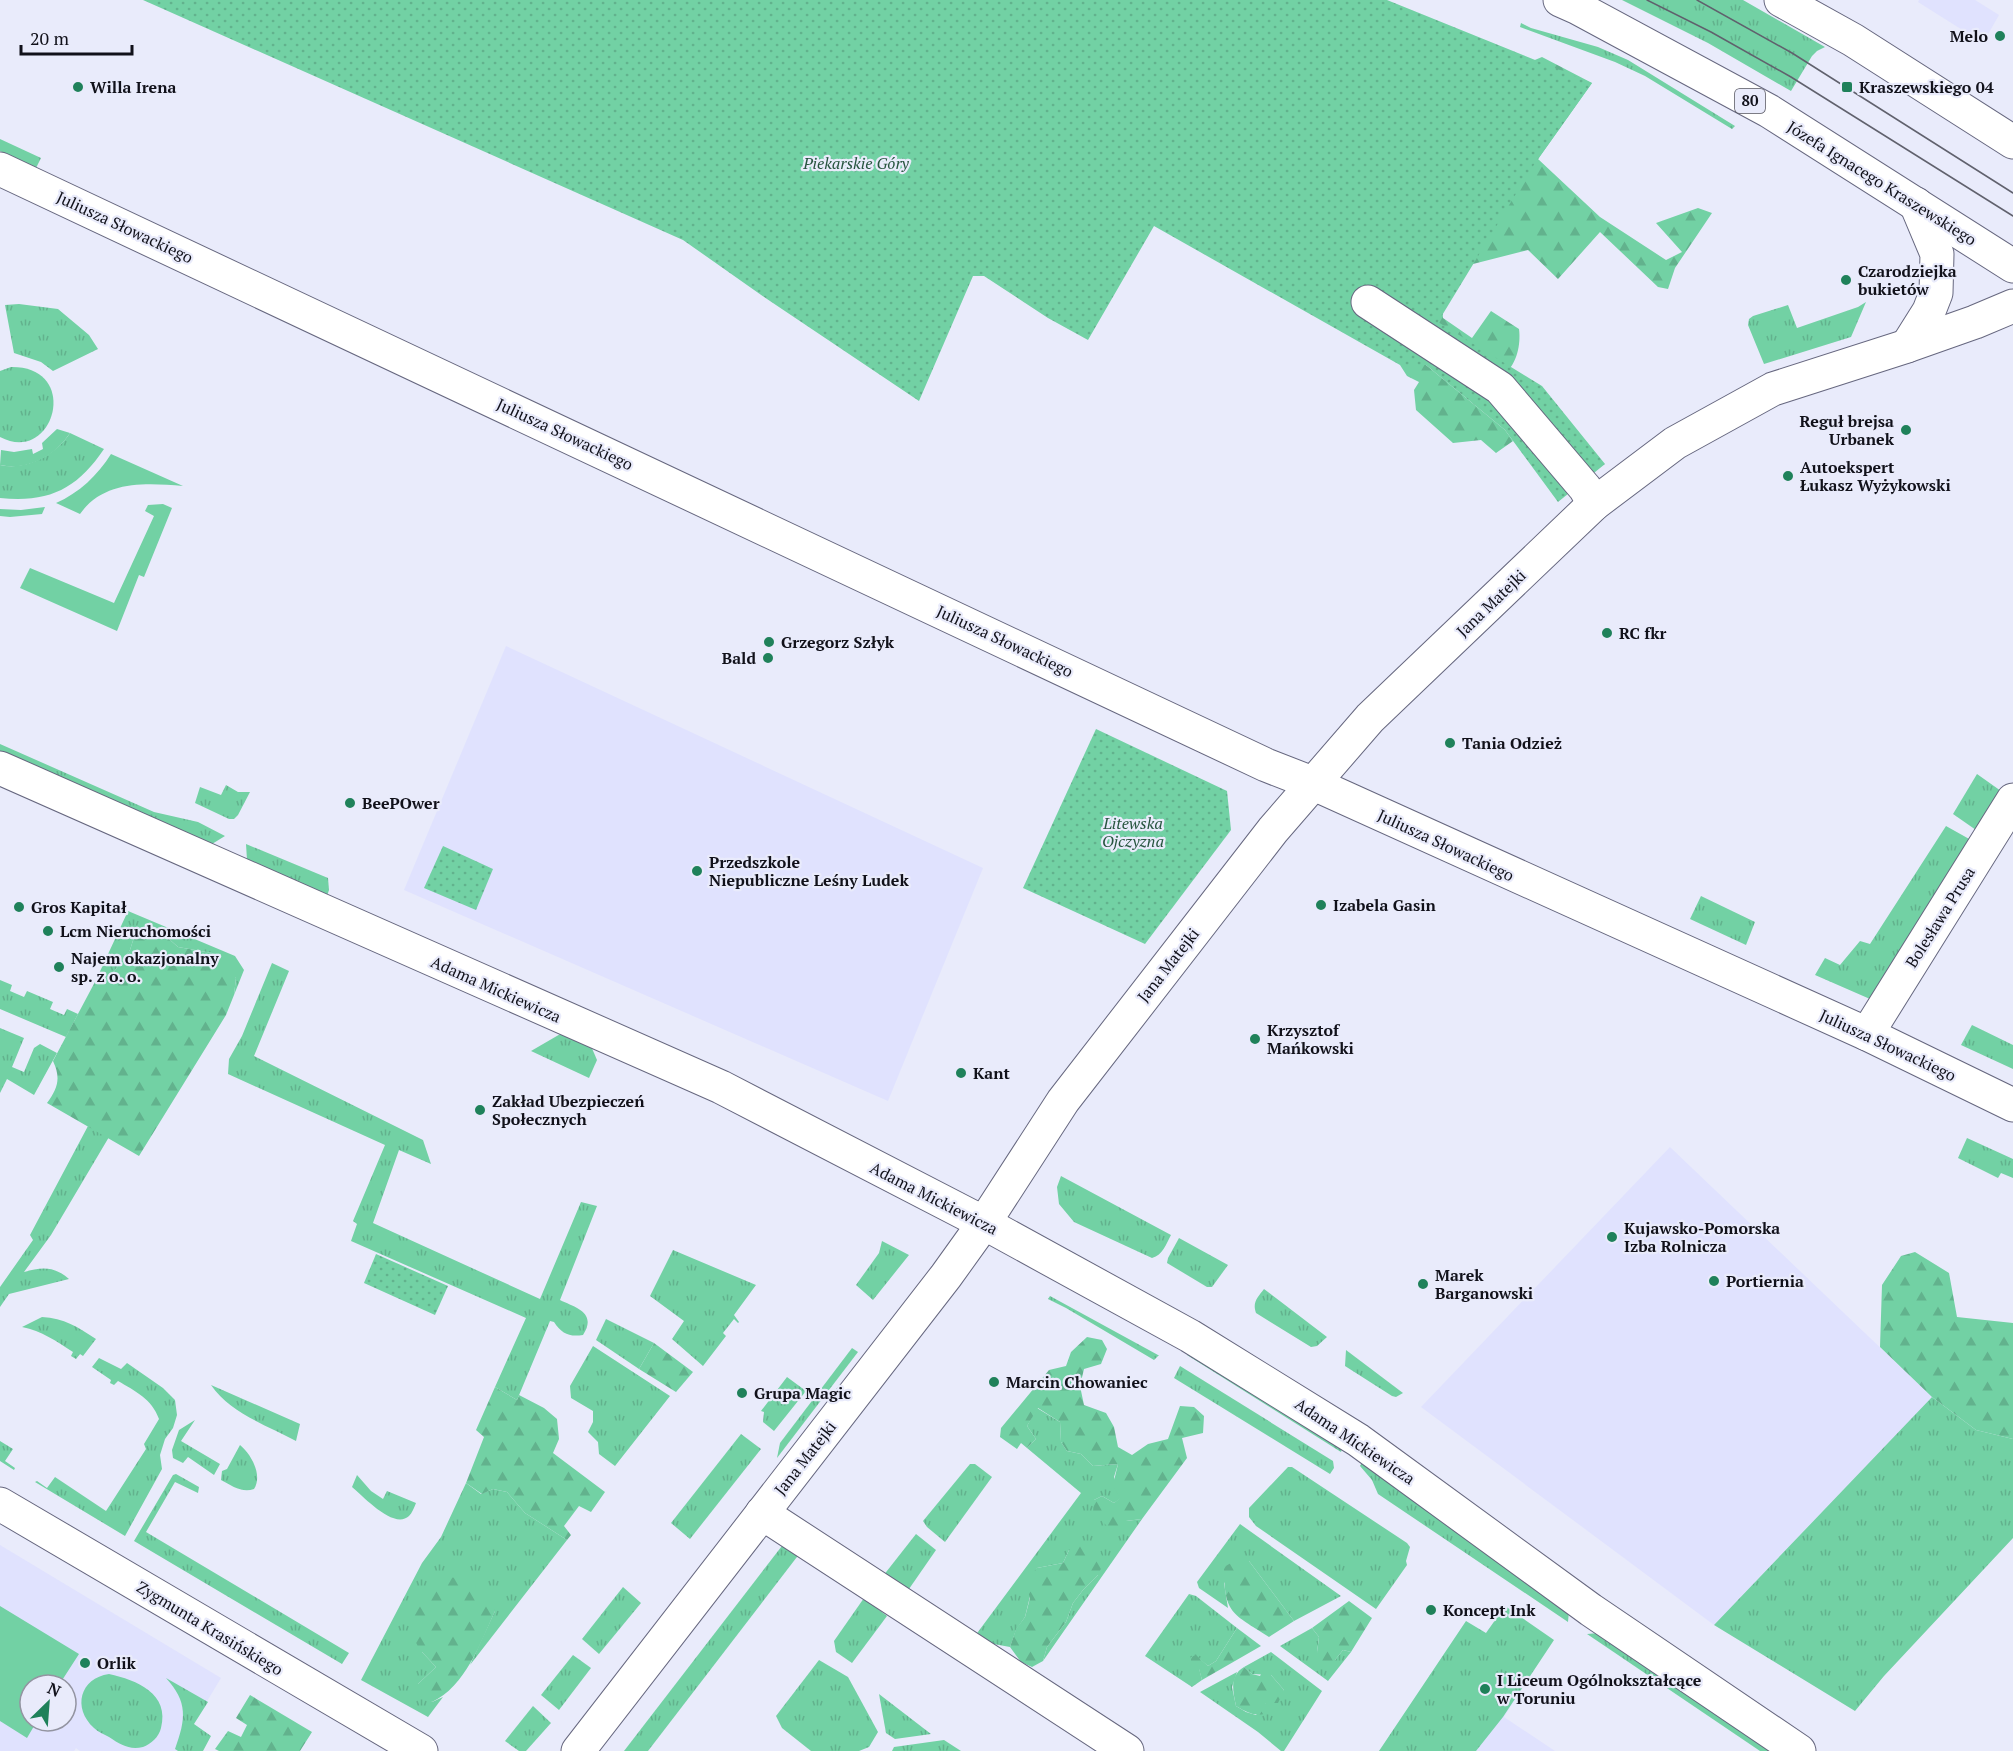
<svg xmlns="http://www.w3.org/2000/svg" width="2013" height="1751" font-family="'PT Serif',serif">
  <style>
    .built { fill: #e0e2fe; fill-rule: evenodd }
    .grass { fill: url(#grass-tufts) }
    .forest { fill: url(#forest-firs) }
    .park { fill: url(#park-dots) }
    .garden { fill: #72d1a4 }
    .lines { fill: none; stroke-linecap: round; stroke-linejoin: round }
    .minor-casing { stroke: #66677f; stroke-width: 35 }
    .tertiary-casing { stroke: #66677f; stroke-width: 35 }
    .primary-casing { stroke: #66677f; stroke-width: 35 }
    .minor { stroke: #fff; stroke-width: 33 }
    .tertiary { stroke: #fff; stroke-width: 33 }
    .primary { stroke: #fff; stroke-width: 33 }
    .tram { stroke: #60616d; stroke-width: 1.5 }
    .poi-dot { fill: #1f815a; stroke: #e9ebfb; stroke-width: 2 }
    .labels { text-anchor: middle; stroke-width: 4.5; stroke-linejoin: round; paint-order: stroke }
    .shield { fill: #e9ebfb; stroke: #52525e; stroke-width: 1.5 }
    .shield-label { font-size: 15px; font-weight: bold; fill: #11111a }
    .poi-label { font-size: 16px; font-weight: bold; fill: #11111a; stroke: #e9ebfb; text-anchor: start }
    .park-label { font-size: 16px; font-style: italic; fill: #27553f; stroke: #e9ebfb }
    .street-label { font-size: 16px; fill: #11111a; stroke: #e9ebfb }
  </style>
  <defs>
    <pattern id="grass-tufts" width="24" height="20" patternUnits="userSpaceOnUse" patternTransform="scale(1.5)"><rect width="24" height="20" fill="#72d1a4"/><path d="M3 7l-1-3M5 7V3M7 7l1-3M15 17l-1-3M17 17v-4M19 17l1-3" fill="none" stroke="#62b28d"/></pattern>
    <pattern id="forest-firs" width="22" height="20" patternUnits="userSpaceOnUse" patternTransform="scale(1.5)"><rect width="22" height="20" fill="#72d1a4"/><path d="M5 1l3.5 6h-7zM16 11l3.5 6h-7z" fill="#62b28d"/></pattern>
    <pattern id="park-dots" width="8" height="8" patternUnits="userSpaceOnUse" patternTransform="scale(1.5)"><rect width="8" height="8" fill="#72d1a4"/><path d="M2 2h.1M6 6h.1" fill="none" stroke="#62b28d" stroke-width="1.8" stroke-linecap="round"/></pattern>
  </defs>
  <rect width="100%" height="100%" fill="#e9ebfb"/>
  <g class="built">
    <polygon points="1919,0 1975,0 1999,15 1983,43 1918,2"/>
    <polygon points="506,646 983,868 888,1101 404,890"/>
    <polygon points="1670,1147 1932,1397 1714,1625 1421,1407"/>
    <path d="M0,1545L221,1678L177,1751H80L76,1748L74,1751H0ZM30,1685H66V1721H30Z"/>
    <polygon points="1489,1628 1539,1662 1504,1717 1555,1751 1408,1751"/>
  </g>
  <g class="grass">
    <polygon points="1622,0 1743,0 1825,47 1817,51 1812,56 1791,91 1708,43"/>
    <polygon points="1521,23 1531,28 1598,47 1628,60 1735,126 1732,129 1645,76 1615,62 1520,27"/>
    <polygon points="0,139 41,158 36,168 0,151"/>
    <polygon points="1866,302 1851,337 1764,364 1748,325 1749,319 1753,316 1788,305 1797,328 1858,307"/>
    <polygon points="19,304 58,309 89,335 98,349 53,371 41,362 14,353 5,305"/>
    <path d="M11,367C82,366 54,466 0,437V371Z"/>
    <path d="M70,433L104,449C77,489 49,503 0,498V465C26,471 56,455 70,433Z"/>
    <polygon points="0,744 154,812 198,822 225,836 212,844 0,752"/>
    <polygon points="1977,774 2001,791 1976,830 1953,814"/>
    <polygon points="226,785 238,792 250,792 238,815 234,819 229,819 195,803 200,787 221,795"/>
    <polygon points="1946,826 1971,840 1870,999 1815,975 1825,958 1840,965 1860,941 1870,944"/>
    <polygon points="246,844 328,878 329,890 327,896 247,860"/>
    <polygon points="1701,896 1755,922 1746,945 1690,919"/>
    <polygon points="128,911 235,956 244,970 234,995 236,978 212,953 178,947 160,931 135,934 130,950 110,977 96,980"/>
    <path d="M272,963L289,971L254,1056L423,1140L431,1164L399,1150L373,1223L540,1299L581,1202L597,1206L560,1300C577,1308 597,1313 583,1335C569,1337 562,1334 554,1322L550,1321L517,1400L495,1387L526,1318L351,1241L357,1224L353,1221L385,1145L228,1074L229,1059L242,1036Z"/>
    <polygon points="0,980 12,985 10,991 24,997 27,991 53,1002 50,1009 64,1015 67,1009 78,1014 66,1037 0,1009"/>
    <polygon points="1972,1025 2013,1045 2013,1069 1961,1045"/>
    <polygon points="0,1028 24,1038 12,1067 24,1072 34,1048 40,1044 57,1053 34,1095 7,1079 0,1093"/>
    <polygon points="562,1033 591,1046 597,1060 589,1078 531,1051"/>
    <path d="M88,1126L109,1137L51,1235L24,1272C42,1267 54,1266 69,1279L9,1294L0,1307V1287L33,1240L30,1235Z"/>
    <polygon points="1967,1138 2013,1159 2013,1178 2001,1173 1998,1178 1958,1158"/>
    <path d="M1061,1176L1171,1235C1166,1244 1163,1255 1152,1258L1074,1222L1059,1204L1057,1187Z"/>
    <polygon points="1179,1238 1228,1265 1212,1287 1207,1287 1167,1263 1168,1258"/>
    <polygon points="882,1241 909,1255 873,1300 856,1285 879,1253"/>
    <polygon points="673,1250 756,1285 734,1315 739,1322 738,1323 734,1319 723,1333 726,1336 703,1366 672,1339 684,1321 650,1296"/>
    <path d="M1264,1289L1327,1337L1317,1346L1311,1347L1256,1313C1252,1302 1258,1297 1264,1289Z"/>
    <polygon points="1050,1296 1158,1355 1159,1355 1154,1360 1066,1308 1048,1299"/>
    <path d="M42,1317C64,1318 78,1327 96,1339L83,1356L80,1354L76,1359L71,1356L73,1352C56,1341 42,1331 22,1327Z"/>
    <polygon points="606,1319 654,1343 639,1369 596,1340"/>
    <polygon points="593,1346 670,1396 615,1466 599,1454 598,1442 588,1432 593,1422 593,1411 571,1398 570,1386"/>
    <polygon points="852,1348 858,1352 777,1458 780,1443"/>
    <polygon points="1346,1350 1403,1393 1396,1397 1392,1396 1345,1366"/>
    <polygon points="1187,1355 1193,1355 1343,1446 1341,1452"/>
    <path d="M99,1358L121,1369L127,1363L163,1388L175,1400L177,1415L173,1428L165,1439L160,1455L162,1469L125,1536L35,1482L37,1481L47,1488L55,1477L106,1511L146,1449L144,1444L159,1419C152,1399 135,1391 118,1381L114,1385L110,1383L111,1380L92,1367Z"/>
    <polygon points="1180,1366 1333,1461 1334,1468 1330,1474 1174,1378"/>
    <polygon points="787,1377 806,1391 774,1431 763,1422 764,1412 761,1411"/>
    <path d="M211,1385L300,1424L296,1441C266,1425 230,1413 211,1385Z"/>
    <polygon points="1932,1397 1976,1430 2013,1439 2013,1538 1884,1676 1855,1711 1714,1625"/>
    <polygon points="1037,1408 1060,1422 1061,1442 1067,1451 1081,1454 1093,1466 1118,1464 1114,1477 1121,1498 1114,1503 1102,1496 1094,1500 1126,1521 1142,1519 1043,1661 1047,1647 1066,1622 1073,1603 1083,1590 1098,1575 1069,1550 1063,1563 1037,1568 1025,1617 1016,1630 1010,1647 972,1640 1081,1493 1027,1448 1036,1439 1027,1426"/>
    <polygon points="195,1420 181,1441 220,1464 214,1475 188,1457 183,1463 173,1458 172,1450 179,1430"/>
    <polygon points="741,1434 761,1449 690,1539 671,1523"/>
    <polygon points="0,1441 13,1449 5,1461 15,1468 14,1470 0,1461"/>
    <path d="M240,1445C251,1454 263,1475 254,1489C242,1493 232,1486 221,1480L222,1471L227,1469Z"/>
    <polygon points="1364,1459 1569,1611 1568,1622 1378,1494 1372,1480 1360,1466"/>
    <polygon points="970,1464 975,1464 992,1477 945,1542 927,1527 923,1521"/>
    <polygon points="1288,1467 1292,1467 1407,1543 1410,1547 1406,1561 1407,1565 1376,1609 1256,1526 1249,1517 1249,1508"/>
    <polygon points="176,1474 199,1487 198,1493 175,1482 146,1532 349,1653 342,1664 134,1541 173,1475"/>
    <path d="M357,1475L371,1491L383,1499L387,1491L416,1503C414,1508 412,1513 409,1516C394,1530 364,1497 352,1487Z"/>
    <polygon points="466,1483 481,1494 493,1489 507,1492 525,1513 567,1540 470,1665 495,1611 422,1652 436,1667 418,1684 432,1702 443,1697 428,1717 361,1680 422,1563 441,1537"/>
    <polygon points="1240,1524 1341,1596 1294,1621 1249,1561 1224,1583 1228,1608 1199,1588 1197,1582"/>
    <polygon points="916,1534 936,1550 909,1589 890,1588 883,1576"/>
    <polygon points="785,1542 800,1553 648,1751 624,1751"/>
    <polygon points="623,1587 641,1603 599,1654 582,1639"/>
    <polygon points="1189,1594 1196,1596 1237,1628 1216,1661 1208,1666 1196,1656 1202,1680 1192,1687 1145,1656"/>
    <polygon points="864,1598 887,1616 852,1663 836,1652 834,1641"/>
    <polygon points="1505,1606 1554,1640 1503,1717 1476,1751 1379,1751 1466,1621 1486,1633"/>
    <polygon points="1312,1628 1319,1637 1317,1652 1335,1660 1343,1650 1351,1652 1328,1681 1280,1646"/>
    <polygon points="1599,1633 1772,1751 1760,1751 1587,1634"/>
    <polygon points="1271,1652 1322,1691 1284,1751 1281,1751 1258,1732 1200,1692 1237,1672 1232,1687 1236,1706 1246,1712 1256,1715 1266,1703 1284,1690 1271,1675 1252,1674 1244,1667"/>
    <polygon points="573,1655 591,1668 559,1710 541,1695"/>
    <polygon points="819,1660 848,1677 878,1732 869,1747 859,1751 811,1751 782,1728 776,1716"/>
    <path d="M109,1674C137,1680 170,1694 161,1728C159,1737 151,1744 143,1747C129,1750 121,1745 109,1737C104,1734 98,1732 94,1728C72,1708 80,1678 109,1674Z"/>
    <path d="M166,1678L208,1702L194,1724L211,1736L203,1751H178L175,1749C186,1719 188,1702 166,1678Z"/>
    <polygon points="879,1694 931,1734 895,1739 886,1733"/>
    <polygon points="533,1706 551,1723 526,1751 519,1751 505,1741"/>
    <polygon points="944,1740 961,1751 892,1751 894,1747"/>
  </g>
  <g class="forest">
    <polygon points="1542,57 1592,83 1538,159 1600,217 1666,260 1682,252 1656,223 1698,208 1712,213 1675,268 1668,289 1658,287 1600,232 1558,279 1528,250 1473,264 1530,62"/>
    <path d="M1442,302L1443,318L1472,338L1491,311L1519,329C1521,344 1517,364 1505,373L1429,324Z"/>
    <polygon points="1400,365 1426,365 1505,430 1513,441 1496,453 1481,440 1453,443 1416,410 1414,390 1419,382 1407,376"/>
    <path d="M145,928L160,931L178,947L212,953L228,963L236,978L234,995L226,1015L139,1156L47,1103C58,1088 61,1078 53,1061L96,980L110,977L130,950L135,934Z"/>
    <polygon points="1915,1252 1949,1273 1957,1317 2013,1323 2013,1439 1976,1430 1932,1397 1880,1347 1882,1285 1901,1256"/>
    <polygon points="1087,1337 1102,1340 1107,1349 1101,1364 1084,1369 1080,1386 1084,1405 1106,1413 1114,1427 1118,1447 1132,1455 1148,1444 1168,1439 1180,1406 1194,1407 1204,1416 1203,1433 1182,1438 1187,1458 1142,1519 1126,1521 1119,1529 1106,1525 1093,1512 1094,1500 1102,1496 1114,1503 1120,1498 1113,1485 1118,1464 1093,1466 1081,1454 1067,1451 1061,1442 1060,1422 1038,1408 1027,1426 1036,1439 1027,1448 1021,1443 1017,1449 1000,1437 1001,1428 1049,1370 1066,1366 1071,1352"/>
    <polygon points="654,1343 693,1372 676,1392 639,1369"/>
    <polygon points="495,1387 517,1400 519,1395 544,1408 557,1419 559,1439 553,1453 605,1492 591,1512 579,1506 564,1526 571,1535 567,1540 525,1513 507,1492 493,1489 482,1494 466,1483 484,1437 476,1430"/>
    <polygon points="1082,1542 1098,1545 1104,1562 1098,1575 1083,1590 1073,1603 1066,1622 1047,1647 1043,1661 1032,1667 1021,1662 1010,1647 1016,1629 1025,1617 1030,1598 1025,1582 1037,1568 1063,1563 1069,1550"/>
    <path d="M1236,1560L1249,1561L1294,1621L1269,1637C1232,1613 1224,1614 1224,1567Z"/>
    <path d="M441,1577L463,1578L487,1589L495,1611C481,1642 465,1687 432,1702L418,1695V1684L436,1667L422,1652L409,1632C414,1608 423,1592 441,1577Z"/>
    <polygon points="1349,1601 1372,1618 1351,1652 1343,1650 1335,1660 1332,1668 1321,1667 1317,1652 1319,1637 1312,1628"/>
    <polygon points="1237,1628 1261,1646 1202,1680 1199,1669 1191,1663 1191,1657 1196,1655 1208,1666 1216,1661"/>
    <path d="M1269,1665L1271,1675L1284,1690L1278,1703H1266L1264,1714C1253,1716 1246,1712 1236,1706C1233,1691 1229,1676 1244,1667L1252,1674L1260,1676L1265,1666Z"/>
    <polygon points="250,1695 312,1732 300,1751 219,1751 215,1749 228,1731 241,1737 247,1725 236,1718"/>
  </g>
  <g class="park">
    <polygon points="143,0 1387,0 1592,83 1531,169 1438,322 1542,386 1605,464 1558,502 1505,430 1426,365 1400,365 1154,226 1088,340 1048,318 984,276 973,276 919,401 767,299 683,240"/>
    <polygon points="1096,729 1227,791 1231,830 1145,944 1023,888"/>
    <polygon points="443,846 493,869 476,910 424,888"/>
    <polygon points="376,1254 448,1286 435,1315 364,1283"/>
  </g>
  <g class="garden">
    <path d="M57,429L70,433C55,456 28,471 0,465L1,450L14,452L32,449L33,454L43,449L42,443Z"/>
    <path d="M111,454L183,486C146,483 104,480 80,514L56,503C79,493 98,475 111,454Z"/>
    <polygon points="163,504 172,508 144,577 139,575 117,631 20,588 30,568 114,603 154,516 145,511 148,505"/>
    <polygon points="45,507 42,514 10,517 0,516 0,509 21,510"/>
    <polygon points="0,1606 79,1654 59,1685 30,1685 30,1721 37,1721 27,1738 0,1721"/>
  </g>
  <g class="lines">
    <defs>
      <g id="minor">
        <polyline points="0,169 1266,765 1312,783 1867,1034 2013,1105"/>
        <polyline points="1368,302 1500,388 1585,488 1594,504"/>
        <polyline points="1907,346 1929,311 1936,293 1937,254 1916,204"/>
        <polyline points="1867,1034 2013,800"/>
        <polyline points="0,1504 421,1751"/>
        <polyline points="762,1513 1127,1751"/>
        <polyline points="578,1751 946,1276 984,1223 1063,1101 1273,830 1370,718 1594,504 1675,443 1773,389 1907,346 1975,322 2013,306"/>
      </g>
      <polyline id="tertiary" points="0,768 721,1087 984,1223 1190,1336 1358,1440 1591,1610 1799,1751"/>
      <g id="primary">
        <polyline points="1560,0 1578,8 1769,111 2013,266"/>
        <polyline points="1781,0 1853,40 2013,142"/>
      </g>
    </defs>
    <use href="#minor" class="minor-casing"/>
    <use href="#tertiary" class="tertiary-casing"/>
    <use href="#primary" class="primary-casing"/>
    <use href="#minor" class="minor"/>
    <use href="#tertiary" class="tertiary"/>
    <use href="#primary" class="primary"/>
    <g class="tram">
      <polyline points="1647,0 1711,32 1791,77 2013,216"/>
      <polyline points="1697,0 1792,53 2013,193"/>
    </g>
  </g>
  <g class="poi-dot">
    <circle cx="2000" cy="36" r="6"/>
    <circle cx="78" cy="87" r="6"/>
    <rect x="1841" y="81" width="12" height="12" rx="3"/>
    <circle cx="1846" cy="280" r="6"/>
    <circle cx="1906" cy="430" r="6"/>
    <circle cx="1788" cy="476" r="6"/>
    <circle cx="1607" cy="633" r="6"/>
    <circle cx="769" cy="642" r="6"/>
    <circle cx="768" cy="658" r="6"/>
    <circle cx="1450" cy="743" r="6"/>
    <circle cx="350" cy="803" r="6"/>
    <circle cx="697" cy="871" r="6"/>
    <circle cx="1321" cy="905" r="6"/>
    <circle cx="19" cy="907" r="6"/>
    <circle cx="48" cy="931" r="6"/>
    <circle cx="59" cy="967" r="6"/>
    <circle cx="1255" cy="1039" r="6"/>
    <circle cx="961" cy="1073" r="6"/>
    <circle cx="480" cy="1110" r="6"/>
    <circle cx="1612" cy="1237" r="6"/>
    <circle cx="1714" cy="1281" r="6"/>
    <circle cx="1423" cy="1284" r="6"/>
    <circle cx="994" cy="1382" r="6"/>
    <circle cx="742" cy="1393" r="6"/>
    <circle cx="1431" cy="1610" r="6"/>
    <circle cx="85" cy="1663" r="6"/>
    <circle cx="1485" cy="1689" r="6"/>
  </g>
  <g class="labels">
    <rect class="shield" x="1735" y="89" width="30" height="24" rx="4.5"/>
    <g class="shield-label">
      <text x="1750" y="106">80</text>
    </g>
    <g class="poi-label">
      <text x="1988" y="42" text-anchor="end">Melo</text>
      <text x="90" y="93">Willa Irena</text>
      <text x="1859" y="93">Kraszewskiego 04</text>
      <text x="1858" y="277">Czarodziejka<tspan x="1858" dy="18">bukietów</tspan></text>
      <text x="1894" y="427" text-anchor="end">Reguł brejsa<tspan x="1894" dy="18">Urbanek</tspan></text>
      <text x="1800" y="473">Autoekspert<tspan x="1800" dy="18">Łukasz Wyżykowski</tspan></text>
      <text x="1619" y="639">RC fkr</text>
      <text x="781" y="648">Grzegorz Szłyk</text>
      <text x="756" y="664" text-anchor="end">Bald</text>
      <text x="1462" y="749">Tania Odzież</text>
      <text x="362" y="809">BeePOwer</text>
      <text x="709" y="868">Przedszkole<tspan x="709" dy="18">Niepubliczne Leśny Ludek</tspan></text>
      <text x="1333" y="911">Izabela Gasin</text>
      <text x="31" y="913">Gros Kapitał</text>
      <text x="60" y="937">Lcm Nieruchomości</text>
      <text x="71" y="964">Najem okazjonalny<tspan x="71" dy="18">sp. z o. o.</tspan></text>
      <text x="1267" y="1036">Krzysztof<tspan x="1267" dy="18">Mańkowski</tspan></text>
      <text x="973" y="1079">Kant</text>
      <text x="492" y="1107">Zakład Ubezpieczeń<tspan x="492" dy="18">Społecznych</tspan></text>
      <text x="1624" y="1234">Kujawsko-Pomorska<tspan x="1624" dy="18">Izba Rolnicza</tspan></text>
      <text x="1435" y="1281">Marek<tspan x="1435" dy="18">Barganowski</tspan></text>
      <text x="1726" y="1287">Portiernia</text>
      <text x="1006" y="1388">Marcin Chowaniec</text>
      <text x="754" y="1399">Grupa Magic</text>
      <text x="1443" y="1616">Koncept Ink</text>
      <text x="97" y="1669">Orlik</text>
      <text x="1497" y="1686">I Liceum Ogólnokształcące<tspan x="1497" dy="18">w Toruniu</tspan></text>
    </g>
    <g class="park-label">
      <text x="856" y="169">Piekarskie Góry</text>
      <text x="1133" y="829">Litewska<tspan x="1133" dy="18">Ojczyzna</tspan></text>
    </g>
    <g class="street-label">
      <text transform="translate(1882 183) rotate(32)" y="6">Józefa Ignacego Kraszewskiego</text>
      <text transform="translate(125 227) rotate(25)" y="6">Juliusza Słowackiego</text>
      <text transform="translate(565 434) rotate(25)" y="6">Juliusza Słowackiego</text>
      <text transform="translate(1491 603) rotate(-44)" y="6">Jana Matejki</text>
      <text transform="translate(1005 641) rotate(25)" y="6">Juliusza Słowackiego</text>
      <text transform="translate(1446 845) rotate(25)" y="6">Juliusza Słowackiego</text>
      <text transform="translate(1940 917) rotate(-58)" y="6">Bolesława Prusa</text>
      <text transform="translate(1168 965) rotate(-52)" y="6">Jana Matejki</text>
      <text transform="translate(496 989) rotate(24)" y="6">Adama Mickiewicza</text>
      <text transform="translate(1888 1045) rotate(25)" y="6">Juliusza Słowackiego</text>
      <text transform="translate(934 1198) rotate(27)" y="6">Adama Mickiewicza</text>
      <text transform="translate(1355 1441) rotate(34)" y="6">Adama Mickiewicza</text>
      <text transform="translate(805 1458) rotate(-52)" y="6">Jana Matejki</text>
      <text transform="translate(210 1628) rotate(31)" y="6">Zygmunta Krasińskiego</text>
    </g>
  </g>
  <g transform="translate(48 1703) rotate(25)"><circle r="28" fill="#e9ebfb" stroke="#9394a1" stroke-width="1.5"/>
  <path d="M0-4.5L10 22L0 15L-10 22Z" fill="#1f815a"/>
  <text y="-9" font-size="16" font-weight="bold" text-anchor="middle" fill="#11111a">N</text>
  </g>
  <path d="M21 45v9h111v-9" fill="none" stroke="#11111a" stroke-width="3"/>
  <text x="30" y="45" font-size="18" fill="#11111a" stroke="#e9ebfb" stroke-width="4.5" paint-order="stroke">20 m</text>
</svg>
